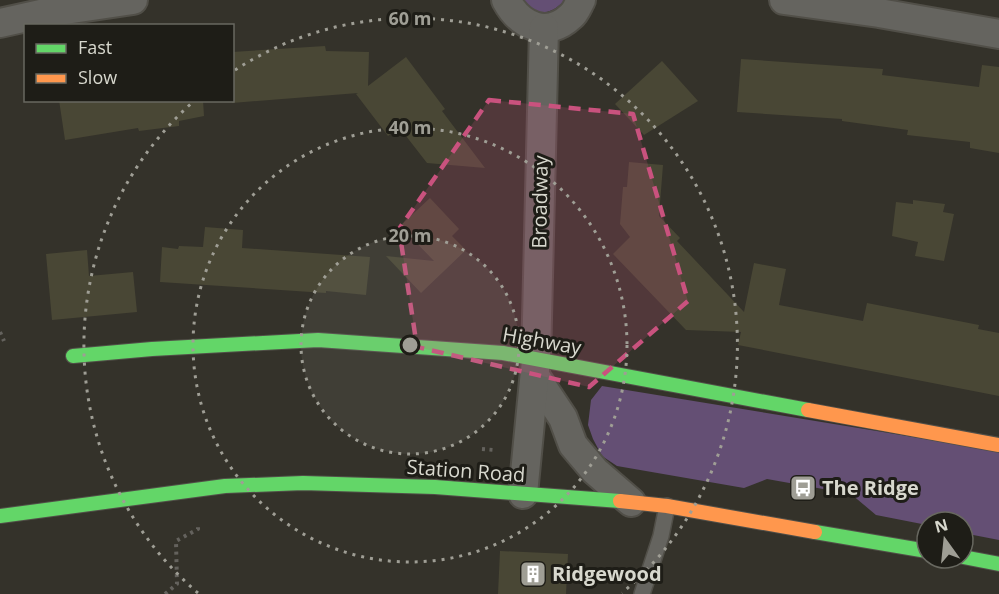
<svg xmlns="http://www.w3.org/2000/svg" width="999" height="594" font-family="'Open Sans',sans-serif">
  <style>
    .green { fill: #644f74 }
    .building { fill: #494735 }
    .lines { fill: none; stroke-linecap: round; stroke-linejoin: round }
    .lane-casing { stroke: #514f48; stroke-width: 18 }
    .street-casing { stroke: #514f48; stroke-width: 32 }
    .fast-casing { stroke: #514f48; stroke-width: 16 }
    .slow-casing { stroke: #514f48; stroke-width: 16 }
    .path { stroke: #64625d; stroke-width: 4; stroke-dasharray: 3 4.5; stroke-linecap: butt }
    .lane { stroke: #65645f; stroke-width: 15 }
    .street { stroke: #65645f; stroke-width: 28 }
    .fast { stroke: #63d668; stroke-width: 14 }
    .slow { stroke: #ff974d; stroke-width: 14 }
    .marked { fill: #c9527e; fill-opacity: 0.2; stroke: #c9527e; stroke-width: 4.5; stroke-dasharray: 12 8; stroke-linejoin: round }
    .ring { fill: none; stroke: #9f9e95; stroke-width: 3; stroke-dasharray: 3 6 }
    .labels { text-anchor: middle; stroke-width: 6; stroke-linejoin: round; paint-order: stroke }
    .street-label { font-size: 20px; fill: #d8d8ce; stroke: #1e1d17 }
    .poi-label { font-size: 20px; font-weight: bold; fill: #d8d8ce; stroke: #1e1d17; text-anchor: start }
    .centre { fill: #9f9e95; stroke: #1e1d17; stroke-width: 3 }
    .ring-label { font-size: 18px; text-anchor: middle; font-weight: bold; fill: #9f9e95; stroke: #1e1d17; stroke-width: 6; stroke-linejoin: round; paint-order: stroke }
  </style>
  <rect width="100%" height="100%" fill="#34322a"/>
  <g class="green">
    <path d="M521,0H565C550,16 536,17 521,0Z"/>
    <polygon points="602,386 999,451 999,540 963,533 963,522 927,522 927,525 876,515 851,494 767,479 744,488 617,466 602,456 593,439 588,425 591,400"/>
  </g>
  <g class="building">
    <polygon points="325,46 326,51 369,52 368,86 406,57 445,109 442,111 485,168 427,163 399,127 388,136 356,94 358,93 232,103 232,52"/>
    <polygon points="741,59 883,69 882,75 979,87 982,65 999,67 999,153 970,148 970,142 907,135 908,130 842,121 842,119 737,112"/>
    <polygon points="662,61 698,101 644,135 615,104"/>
    <polygon points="59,100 203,100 204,116 179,121 179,126 139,131 138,128 65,140"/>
    <polygon points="629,162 663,165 659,216 680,238 677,241 744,312 754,263 786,269 779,305 863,321 867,303 979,325 978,329 999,333 999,396 738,345 741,332 686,330 613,254 630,237 620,224 623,187 627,187"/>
    <polygon points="430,198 459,229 452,236 466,250 421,293 386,256 434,261 400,226"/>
    <polygon points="913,200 945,204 943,212 954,214 944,261 915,256 918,242 892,236 896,202 913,204"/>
    <polygon points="205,227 243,230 242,248 370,257 366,295 326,291 326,293 160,282 162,247 178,249 179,246 203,247"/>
    <polygon points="87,250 89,276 133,272 137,312 52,320 46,254"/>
    <polygon points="500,551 568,554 566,594 498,594"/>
  </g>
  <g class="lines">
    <defs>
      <polyline id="lane" points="642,594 661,536 667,506"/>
      <g id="street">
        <path d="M506,0C520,26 547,39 571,16C576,12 578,5 581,0"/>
        <polyline points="784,0 879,13 999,34"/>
        <polyline points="0,23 45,13 133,0"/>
        <polyline points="535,376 563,418 573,445 595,471 631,502"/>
        <polyline points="523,494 536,360 544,28"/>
      </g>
      <g id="fast">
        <polyline points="73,356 152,349 318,340 503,353 808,410"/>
        <polyline points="0,516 225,486 303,483 435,487 620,501"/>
        <polyline points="815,532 927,551"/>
        <polyline points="963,557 999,564"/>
      </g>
      <g id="slow">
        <polyline points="808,410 999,445"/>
        <polyline points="620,501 667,506 815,532"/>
      </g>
    </defs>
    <use href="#lane" class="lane-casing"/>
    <use href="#street" class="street-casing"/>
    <use href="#fast" class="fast-casing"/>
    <use href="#slow" class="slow-casing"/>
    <g class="path">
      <polyline points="0,332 4,341"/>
      <polyline points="482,449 494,450"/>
      <polyline points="165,594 177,584 176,541 198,529 198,523"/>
    </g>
    <use href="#lane" class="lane"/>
    <use href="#street" class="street"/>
    <use href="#fast" class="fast"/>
    <use href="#slow" class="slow"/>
  </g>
  <path class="marked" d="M489,100L633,114L688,301L589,387L417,347L399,229Z"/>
  <circle cx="410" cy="345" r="109" fill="#9f9e95" fill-opacity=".12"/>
  <g class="ring">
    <circle cx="410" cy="345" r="109"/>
    <circle cx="410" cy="345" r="217"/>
    <path d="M198 593A326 326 0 0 1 194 101M235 70A326 326 0 0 1 622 593"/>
  </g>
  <defs>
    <symbol id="bus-square" viewBox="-11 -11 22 22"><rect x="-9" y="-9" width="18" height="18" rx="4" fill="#9f9e95" stroke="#1e1d17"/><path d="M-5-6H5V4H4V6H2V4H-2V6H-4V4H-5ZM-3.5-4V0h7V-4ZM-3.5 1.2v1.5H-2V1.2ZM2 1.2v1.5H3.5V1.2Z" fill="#fff"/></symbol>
    <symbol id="building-square" viewBox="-11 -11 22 22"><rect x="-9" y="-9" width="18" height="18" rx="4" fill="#9f9e95" stroke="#1e1d17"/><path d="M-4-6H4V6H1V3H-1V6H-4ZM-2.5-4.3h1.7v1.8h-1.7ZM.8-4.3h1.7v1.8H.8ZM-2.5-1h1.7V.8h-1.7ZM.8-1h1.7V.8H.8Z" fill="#fff"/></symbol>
  </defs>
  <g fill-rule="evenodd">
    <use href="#bus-square" x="788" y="473" width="30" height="30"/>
    <use href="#building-square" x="518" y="559" width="30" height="30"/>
  </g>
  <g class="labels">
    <g class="street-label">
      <text transform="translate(540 202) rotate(-89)" y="7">Broadway</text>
      <text transform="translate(542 341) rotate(10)" y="7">Highway</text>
      <text transform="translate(466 471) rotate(4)" y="7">Station Road</text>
    </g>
    <g class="poi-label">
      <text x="822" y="495">The Ridge</text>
      <text x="552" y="581">Ridgewood</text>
    </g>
  </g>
  <circle cx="410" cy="345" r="9" class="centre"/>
  <g class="ring-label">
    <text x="410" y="25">60 m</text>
    <text x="410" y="134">40 m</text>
    <text x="410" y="242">20 m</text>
  </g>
  <rect x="24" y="24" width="210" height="78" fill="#1e1d17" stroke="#686860" stroke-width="1.5"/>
  <rect x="36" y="44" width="30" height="9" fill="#63d668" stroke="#686860" stroke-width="1.5"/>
  <text x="78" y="54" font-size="18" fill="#d8d8ce">Fast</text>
  <rect x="36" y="74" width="30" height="9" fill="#ff974d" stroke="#686860" stroke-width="1.5"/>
  <text x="78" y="84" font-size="18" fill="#d8d8ce">Slow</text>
  <g transform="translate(945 540) rotate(345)"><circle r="28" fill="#1e1d17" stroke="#686860" stroke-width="1.5"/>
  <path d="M0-4.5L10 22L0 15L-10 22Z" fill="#9f9e95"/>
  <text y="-9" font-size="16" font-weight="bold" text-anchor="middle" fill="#d8d8ce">N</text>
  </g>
</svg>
